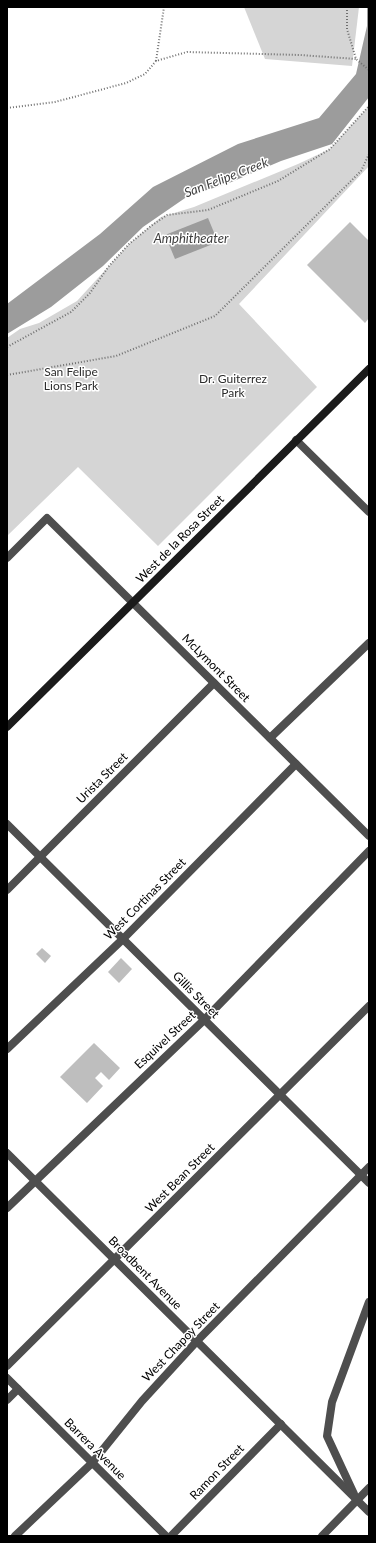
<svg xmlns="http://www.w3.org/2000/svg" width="376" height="1543" font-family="Lato,sans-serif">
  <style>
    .green { fill: #d5d5d5 }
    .water { fill: #9c9c9c }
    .building { fill: #bebebe }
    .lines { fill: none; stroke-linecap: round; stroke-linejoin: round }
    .path { stroke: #707070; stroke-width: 2; stroke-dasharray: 1 2; stroke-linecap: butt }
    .street { stroke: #4e4e4e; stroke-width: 8 }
    .secondary { stroke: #1b1b1b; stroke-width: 8 }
    .labels { text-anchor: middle; stroke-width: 3; stroke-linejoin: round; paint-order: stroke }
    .park-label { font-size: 12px; fill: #2c2c2c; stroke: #fff }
    .street-label { font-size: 12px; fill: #000; stroke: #fff }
    .water-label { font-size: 13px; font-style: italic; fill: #3d3d3d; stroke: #fff }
  </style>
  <rect width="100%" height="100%" fill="#fff"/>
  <g class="green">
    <polygon points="244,7 359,7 352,66 265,59"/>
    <polygon points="369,106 369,166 239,304 317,387 158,546 78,467 7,536 7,338 20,329 39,323 77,301 129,244 161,217 194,207 298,164 330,149"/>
  </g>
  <g class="water">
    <polygon points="367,7 369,7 369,97 332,144 281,161 229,183 188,196 143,227 103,266 51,307 7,334 7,304 100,234 153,187 238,144 319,118 356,74 367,26"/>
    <polygon points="208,218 218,242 175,259 165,235"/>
  </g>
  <g class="building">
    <polygon points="350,222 369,241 369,318 365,323 307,265"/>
    <polygon points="42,948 51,956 45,963 36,954"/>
    <polygon points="121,958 132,969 119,983 108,972"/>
    <polygon points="94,1043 120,1068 109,1080 101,1072 95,1078 103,1086 87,1103 60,1077"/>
  </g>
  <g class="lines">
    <g class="path">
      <polyline points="347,7 347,29 356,59 369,70"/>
      <polyline points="156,61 164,7"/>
      <polyline points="7,108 55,102 126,83 145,74 156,61 187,52 300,55 356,59"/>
      <polyline points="7,347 71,312 90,293 109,266 129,244 151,226 167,215 208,210 278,181 330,149 369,106"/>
      <polyline points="7,375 116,356 215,316 361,171 369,154"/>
    </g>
    <g class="street">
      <polyline points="296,440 369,512"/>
      <polyline points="7,558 47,518 369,836"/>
      <polyline points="270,738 369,643"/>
      <polyline points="7,824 369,1183"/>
      <polyline points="7,890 214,683"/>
      <polyline points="7,1049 123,939 296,764"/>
      <polyline points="7,1153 369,1512"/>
      <polyline points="7,1208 204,1020 369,851"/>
      <polyline points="7,1366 369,1006"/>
      <polyline points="7,1378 166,1536"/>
      <polyline points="7,1400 18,1389"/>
      <polyline points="354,1494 327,1436 332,1402 369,1302"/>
      <polyline points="15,1536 92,1463 142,1401 197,1341 369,1167"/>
      <polyline points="171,1536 281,1424"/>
      <polyline points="322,1536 369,1488"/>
    </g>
    <polyline class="secondary" points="7,727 369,369"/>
  </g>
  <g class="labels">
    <g class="park-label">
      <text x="71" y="376">San Felipe<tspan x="71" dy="14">Lions Park</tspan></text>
      <text x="233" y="383">Dr. Guiterrez<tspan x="233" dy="14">Park</tspan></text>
    </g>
    <g class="street-label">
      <text transform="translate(180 539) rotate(-45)" y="4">West de la Rosa Street</text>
      <text transform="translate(216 668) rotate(45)" y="4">McLymont Street</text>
      <text transform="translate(102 778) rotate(-45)" y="4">Urista Street</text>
      <text transform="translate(145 899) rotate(-45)" y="4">West Cortinas Street</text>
      <text transform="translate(196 995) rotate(45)" y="4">Gillis Street</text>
      <text transform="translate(165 1040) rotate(-43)" y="4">Esquivel Street</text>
      <text transform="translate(180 1178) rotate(-45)" y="4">West Bean Street</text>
      <text transform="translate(145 1273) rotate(45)" y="4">Broadbent Avenue</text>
      <text transform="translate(181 1342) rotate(-46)" y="4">West Chapoy Street</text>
      <text transform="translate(95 1449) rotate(45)" y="4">Barrera Avenue</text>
      <text transform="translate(217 1472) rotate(-46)" y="4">Ramon Street</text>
    </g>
    <g class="water-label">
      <text transform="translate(226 177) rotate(-21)" y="5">San Felipe Creek</text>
      <text x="191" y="243">Amphitheater</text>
    </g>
  </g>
  <rect width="376" height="1543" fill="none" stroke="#000000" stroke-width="16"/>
</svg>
